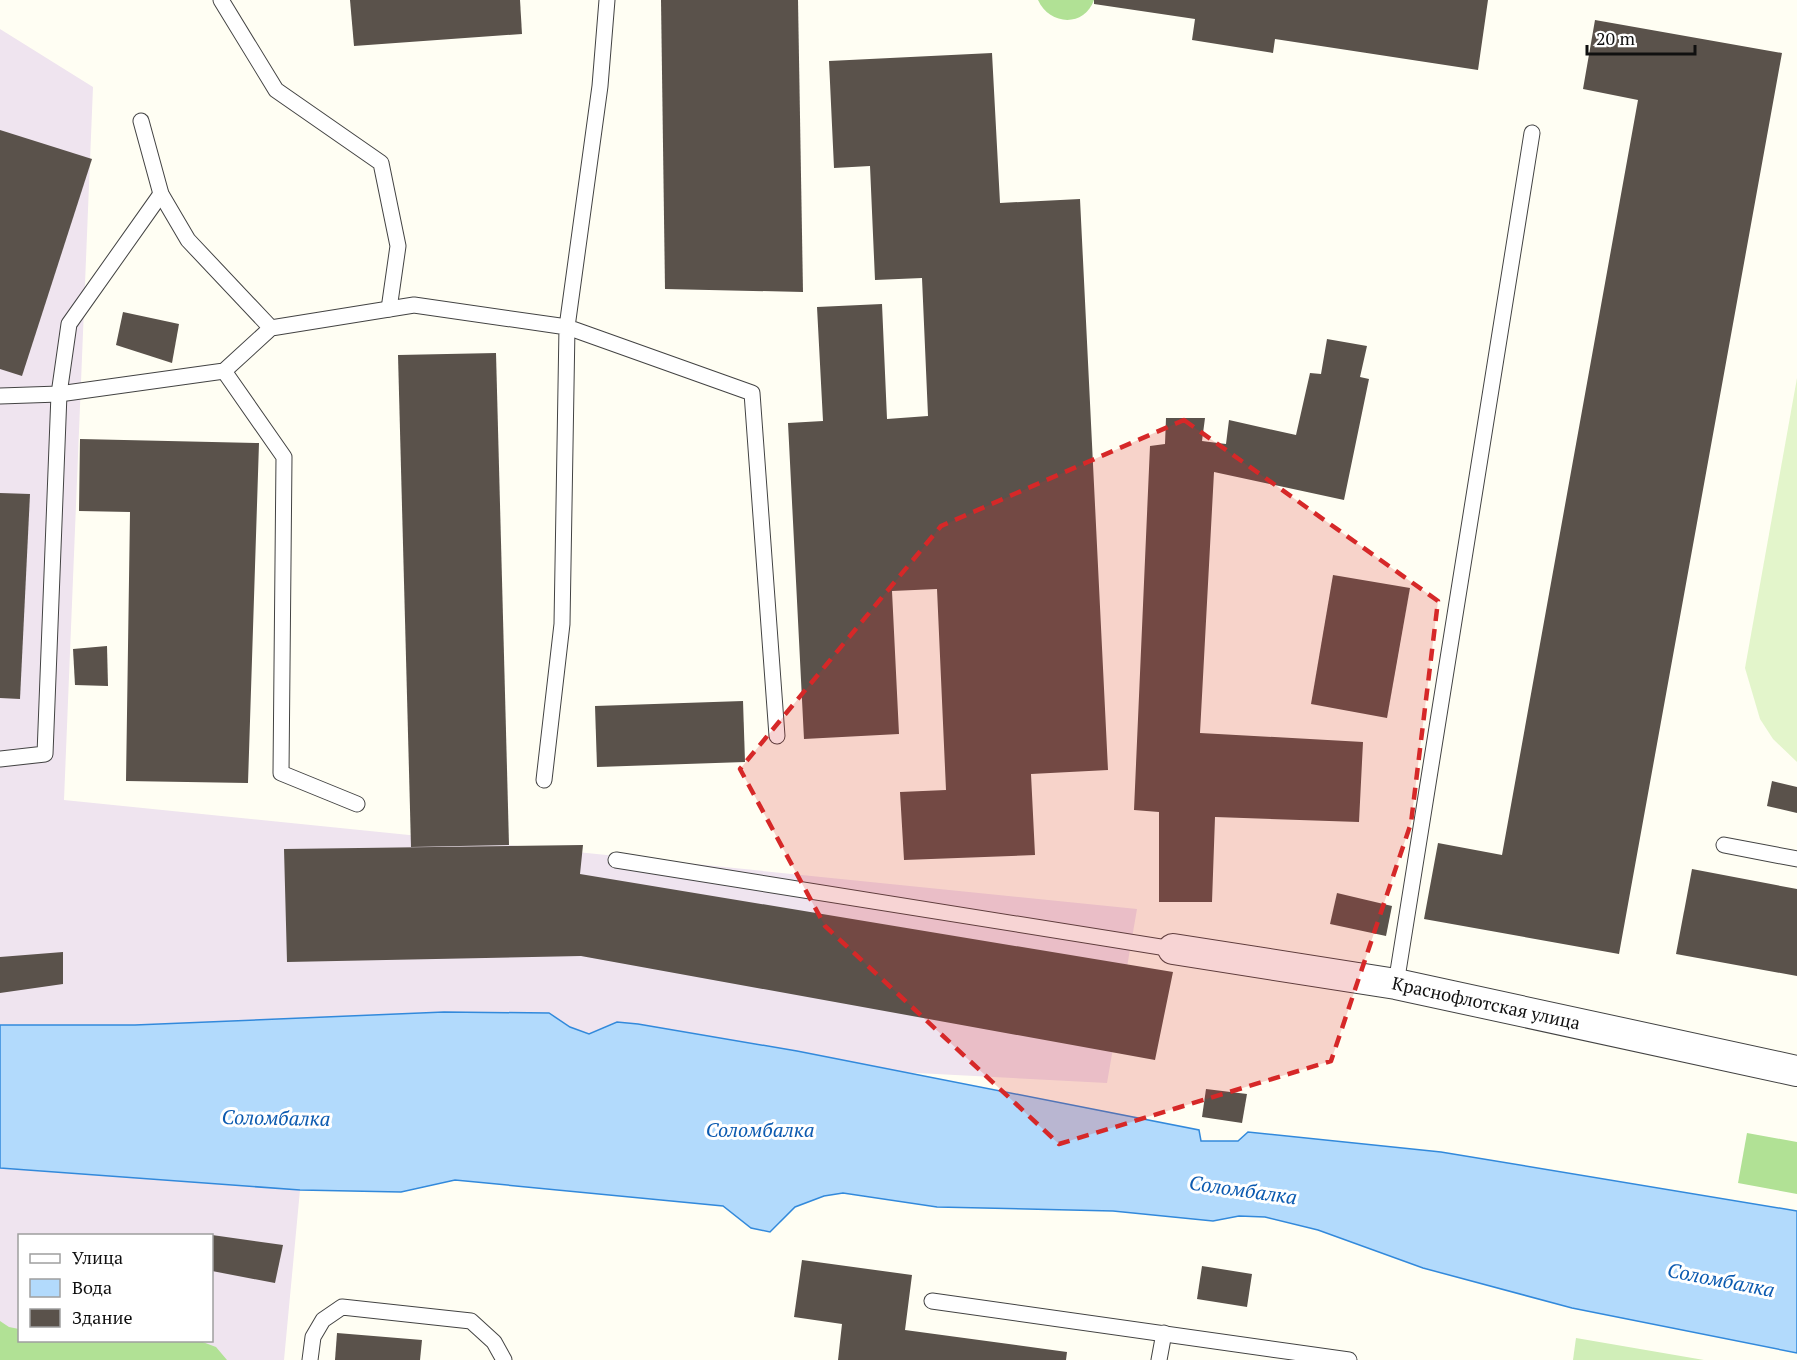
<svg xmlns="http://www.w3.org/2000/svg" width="1797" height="1360" font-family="'PT Serif',serif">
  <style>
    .industrial { fill: #efe4ef; fill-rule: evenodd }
    .green { fill: #d0eeb8 }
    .forest { fill: #b1e195 }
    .pitch { fill: #e3f5cb }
    .water { fill: #b2dafc; stroke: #3289db; stroke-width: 1.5 }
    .building { fill: #5a524b }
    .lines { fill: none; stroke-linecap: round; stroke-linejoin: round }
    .service-casing { stroke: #434343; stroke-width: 17 }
    .minor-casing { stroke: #434343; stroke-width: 32 }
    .service { stroke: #fff; stroke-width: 15 }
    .minor { stroke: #fff; stroke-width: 30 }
    .marked { fill: #d62828; fill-opacity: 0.2; stroke: #d62828; stroke-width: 4.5; stroke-dasharray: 12 8; stroke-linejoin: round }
    .labels { text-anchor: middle; stroke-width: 6; stroke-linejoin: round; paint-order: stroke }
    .street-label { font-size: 18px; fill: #101010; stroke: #fff }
    .water-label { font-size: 20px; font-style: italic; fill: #0b5ab0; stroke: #fff }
  </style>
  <rect width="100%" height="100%" fill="#fffef3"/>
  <g class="industrial">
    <polygon points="0,29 93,87 64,800 1137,909 1107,1083 0,1025"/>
    <path d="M0,1168L300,1190L284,1360H0ZM20,1236H212V1340H20Z"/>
  </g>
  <polygon class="green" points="1576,1338 1704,1360 1573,1360"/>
  <g class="forest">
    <path d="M1038,0H1094C1084,28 1049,25 1038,0Z"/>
    <polygon points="1747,1133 1797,1142 1797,1194 1738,1183"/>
    <polygon points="0,1321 9,1327 19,1329 20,1340 200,1341 216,1347 227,1360 0,1360"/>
  </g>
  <polygon class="pitch" points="1797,378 1797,762 1773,739 1760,719 1745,668"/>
  <polygon class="water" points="444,1012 549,1013 570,1027 589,1034 617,1022 638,1024 797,1051 1199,1130 1201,1141 1238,1141 1248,1132 1441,1152 1797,1211 1797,1353 1572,1308 1423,1268 1318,1230 1265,1217 1239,1216 1213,1221 1113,1211 937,1207 843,1193 824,1196 795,1207 770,1232 751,1228 723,1206 455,1180 401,1192 300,1190 0,1168 0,1025 135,1025"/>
  <g class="building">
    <polygon points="350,0 520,0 522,34 354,46"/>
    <polygon points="661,0 798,0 803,292 665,289"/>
    <polygon points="1094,0 1488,0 1478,70 1275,39 1273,53 1192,40 1195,19 1094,4"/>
    <polygon points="1595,20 1782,53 1619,954 1424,919 1438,843 1502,855 1638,100 1583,89"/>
    <polygon points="992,53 1000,203 1080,199 1108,770 1031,774 1035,855 904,860 900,792 946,790 937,589 892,591 899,734 804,739 788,423 823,421 817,307 882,304 887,419 928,416 922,278 875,280 870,166 834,168 829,61"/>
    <polygon points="0,130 92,159 22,376 0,369"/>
    <polygon points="123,312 179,324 172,363 116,345"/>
    <polygon points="1327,339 1367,346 1360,377 1369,379 1344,500 1214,472 1200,733 1363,742 1359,822 1215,817 1212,902 1159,902 1159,812 1134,810 1150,446 1165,444 1166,418 1205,418 1202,441 1226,444 1229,420 1296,435 1310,373 1321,374"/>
    <polygon points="496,353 509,845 411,847 398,355"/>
    <polygon points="80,439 259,443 248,783 126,781 130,512 79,511"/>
    <polygon points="0,493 30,494 20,699 0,698"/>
    <polygon points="1333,575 1410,588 1387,718 1311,704"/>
    <polygon points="107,646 108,686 75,685 73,649"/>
    <polygon points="743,701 745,762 597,767 595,706"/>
    <polygon points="1772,781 1797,787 1797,813 1767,806"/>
    <polygon points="583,845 580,874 1173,972 1155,1060 581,956 287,962 284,849"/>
    <polygon points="1692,869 1797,889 1797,976 1676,954"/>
    <polygon points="1337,893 1392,906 1386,936 1330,924"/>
    <polygon points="63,952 63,984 0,993 0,957"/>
    <polygon points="1206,1089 1247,1094 1242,1123 1202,1117"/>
    <polygon points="212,1235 283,1245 275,1283 212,1271"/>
    <polygon points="802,1260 912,1275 905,1330 1067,1352 1066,1360 838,1360 842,1324 794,1317"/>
    <polygon points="1202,1266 1252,1274 1247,1307 1197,1299"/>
    <polygon points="337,1333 422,1340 420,1360 335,1360"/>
  </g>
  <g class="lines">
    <defs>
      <g id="service">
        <polyline points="221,0 276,90 381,163 398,246 389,309"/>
        <polyline points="607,0 600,86 567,327 752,393 777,736"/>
        <polyline points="141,121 161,194 188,240 271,328"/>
        <polyline points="224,371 284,457 281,773 357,804"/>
        <polyline points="0,396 59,394 224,371 271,328 414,305 567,327 562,624 544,780"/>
        <polyline points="0,759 45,754 59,394 69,324 161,194"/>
        <polyline points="1724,845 1797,859"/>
        <polyline points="616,860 1173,949"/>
        <polyline points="1396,984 1532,133"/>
        <polyline points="932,1301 1349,1360"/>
        <polyline points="310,1360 313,1337 323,1320 342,1307 471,1321 494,1342 504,1360"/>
        <polyline points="1159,1360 1164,1333"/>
      </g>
      <g id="minor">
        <path id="s1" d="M1173,949L1396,984L1797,1071"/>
      </g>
    </defs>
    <use href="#service" class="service-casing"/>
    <use href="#minor" class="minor-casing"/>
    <use href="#service" class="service"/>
    <use href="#minor" class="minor"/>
  </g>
  <path class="marked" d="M1184,420L1438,601L1411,823L1331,1061L1059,1144L825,926L740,769L941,526Z"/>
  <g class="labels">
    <g class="street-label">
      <text dy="6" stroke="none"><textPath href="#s1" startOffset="318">Краснофлотская улица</textPath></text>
    </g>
    <g class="water-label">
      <text transform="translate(276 1118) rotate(1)" y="7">Соломбалка</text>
      <text x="760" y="1137">Соломбалка</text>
      <text transform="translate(1243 1190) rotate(8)" y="7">Соломбалка</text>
      <text transform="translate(1721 1280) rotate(11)" y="7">Соломбалка</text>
    </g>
  </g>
  <rect x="18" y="1234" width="195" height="108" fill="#ffffff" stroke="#9f9f9f" stroke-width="1.5"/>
  <rect x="30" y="1254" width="30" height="9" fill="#ffffff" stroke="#9f9f9f" stroke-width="1.5"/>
  <text x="72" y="1264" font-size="18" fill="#101010">Улица</text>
  <rect x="30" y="1279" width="30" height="18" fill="#b2dafc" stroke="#9f9f9f" stroke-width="1.5"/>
  <text x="72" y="1294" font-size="18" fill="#101010">Вода</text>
  <rect x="30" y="1309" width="30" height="18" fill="#5a524b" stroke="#9f9f9f" stroke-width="1.5"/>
  <text x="72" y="1324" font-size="18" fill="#101010">Здание</text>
  <path d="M1587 45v9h108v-9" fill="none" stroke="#101010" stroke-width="3"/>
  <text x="1596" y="45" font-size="18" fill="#101010" stroke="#ffffff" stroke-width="4.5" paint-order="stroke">20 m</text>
</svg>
